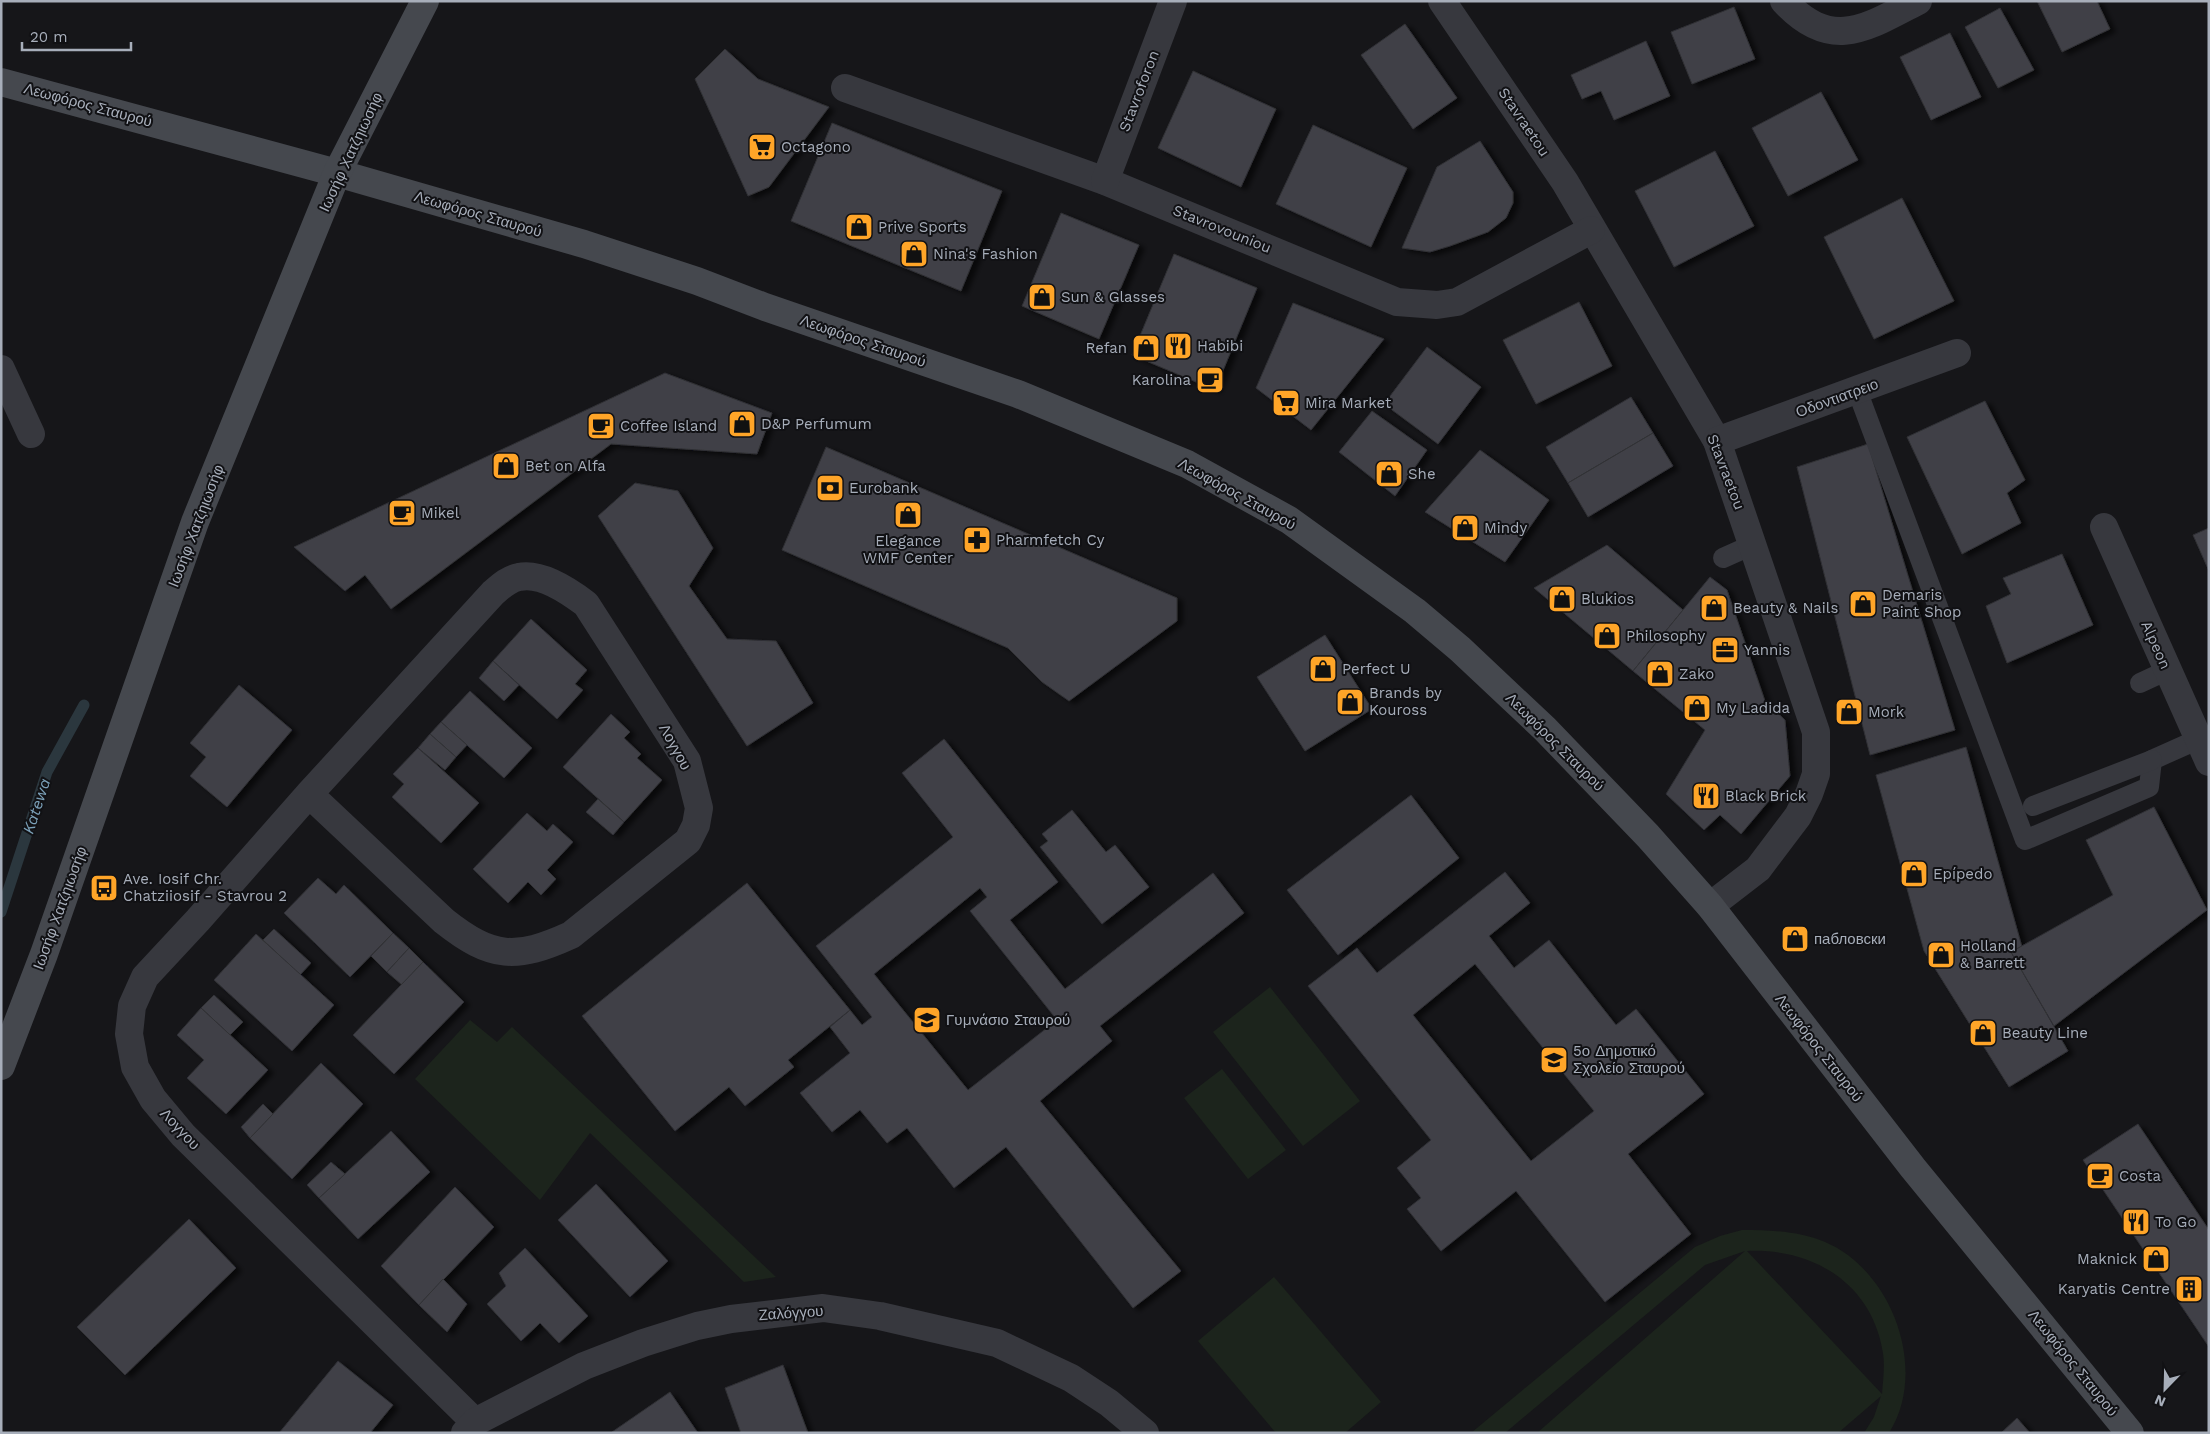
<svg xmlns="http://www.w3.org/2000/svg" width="2210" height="1434" font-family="'Work Sans',sans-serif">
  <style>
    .green { fill: #1c241c; fill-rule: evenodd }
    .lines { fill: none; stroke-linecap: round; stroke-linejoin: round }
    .stream { stroke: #2b373e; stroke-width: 11 }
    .building { fill: #404146; stroke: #303035; fill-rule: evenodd; filter: url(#shadow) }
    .service { stroke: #37383e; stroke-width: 20 }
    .minor { stroke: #37383e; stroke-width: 28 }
    .tertiary { stroke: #37383e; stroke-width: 28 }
    .secondary { stroke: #45484e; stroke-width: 28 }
    .labels { text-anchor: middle; stroke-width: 4; stroke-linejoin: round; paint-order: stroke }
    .street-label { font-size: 15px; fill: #a7aeba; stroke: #111114 }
    .poi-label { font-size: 15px; fill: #a7aeba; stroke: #111114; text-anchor: start }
    .water-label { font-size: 16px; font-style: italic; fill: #7ba0b8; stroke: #111114 }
  </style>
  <defs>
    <filter id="shadow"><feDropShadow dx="5.5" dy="3" stdDeviation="2.5" flood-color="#0009"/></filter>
  </defs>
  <rect width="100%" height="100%" fill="#161619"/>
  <g class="green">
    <polygon points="1270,987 1360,1101 1303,1146 1213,1032"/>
    <polygon points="470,1020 497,1042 512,1027 776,1277 744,1282 590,1133 540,1200 415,1079"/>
    <polygon points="1222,1069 1286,1150 1248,1179 1184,1098"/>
    <path d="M1742,1230C1770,1230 1799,1231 1825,1242C1892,1270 1929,1370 1889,1433H1864L1874,1417L1881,1396L1838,1433H1537L1745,1251L1705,1265L1505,1433H1471L1695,1247L1720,1236ZM1747,1251C1813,1248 1872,1283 1883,1353C1885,1366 1883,1381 1882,1394Z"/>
    <polygon points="1274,1277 1381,1402 1345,1433 1276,1433 1198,1341"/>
  </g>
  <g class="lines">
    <polyline class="stream" points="1,912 47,772 84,705"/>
  </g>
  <g class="building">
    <polygon points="2037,1 2097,1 2110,29 2062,52"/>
    <polygon points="1734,7 1755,59 1692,84 1671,32"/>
    <polygon points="2000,8 2034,70 1998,88 1965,27"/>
    <polygon points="1405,24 1457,98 1413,129 1361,55"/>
    <polygon points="1950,33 1981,97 1931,120 1900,57"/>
    <polygon points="1646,41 1670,96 1614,120 1601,91 1582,99 1571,75"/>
    <polygon points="725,49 758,79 829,107 769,187 748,196 695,79"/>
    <polygon points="1193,71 1276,109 1241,187 1158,148"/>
    <polygon points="1821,92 1858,160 1788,196 1752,128"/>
    <polygon points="832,123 1002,191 961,291 791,221"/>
    <polygon points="1313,125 1407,168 1371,247 1276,204"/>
    <polygon points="1480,141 1513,192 1513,203 1506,218 1488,232 1450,246 1430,252 1402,248 1437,167"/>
    <polygon points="1715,151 1754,226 1674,267 1635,191"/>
    <polygon points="1902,198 1954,301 1874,339 1824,237"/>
    <polygon points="1061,213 1139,245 1099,339 1022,306"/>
    <polygon points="1174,254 1257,288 1215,390 1132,355"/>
    <polygon points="1579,302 1612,366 1536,404 1503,340"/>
    <polygon points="1293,303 1384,339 1311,430 1256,388"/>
    <polygon points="1427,347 1481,387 1438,444 1384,404"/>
    <polygon points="665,373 772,413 757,454 611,444 391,609 365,575 345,591 294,547"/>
    <polygon points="1631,397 1653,433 1568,483 1546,447"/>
    <polygon points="1985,401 2025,480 2007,493 2021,523 1962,554 1907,437"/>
    <polygon points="1372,411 1427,450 1395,496 1339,452"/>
    <polygon points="1653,433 1673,466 1588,517 1568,483"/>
    <polygon points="1868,444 1955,730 1870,755 1797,467"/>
    <polygon points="826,447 1177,598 1177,621 1069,701 1042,682 1008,648 782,550"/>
    <polygon points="1480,450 1549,500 1505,562 1425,512"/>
    <polygon points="635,483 678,491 713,548 689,586 727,639 776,641 813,703 747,746 598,516"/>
    <polygon points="2209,528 2209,571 2193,535"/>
    <polygon points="1607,545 1683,610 1633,671 1534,588"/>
    <polygon points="2062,554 2093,625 2007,663 1986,606 2011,594 2003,578"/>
    <polygon points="1710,577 1727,590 1765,701 1785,720 1790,776 1741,834 1720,815 1704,830 1666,794 1705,730 1633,671"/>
    <polygon points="531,619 587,670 575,684 583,690 557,719 493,661"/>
    <polygon points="1325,635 1372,709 1305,751 1257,677"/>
    <polygon points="493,661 519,685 504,701 479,678"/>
    <polygon points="239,685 292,730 227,807 190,776 206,757 190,743"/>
    <polygon points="470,691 532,748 504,778 441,722"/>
    <polygon points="611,714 630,732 624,738 641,754 637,758 662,780 624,822 563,767"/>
    <polygon points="441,722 467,745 456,757 430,734"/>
    <polygon points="430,734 456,757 445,770 418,748"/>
    <path d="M944,739L1058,882L1010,920L1065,989L1213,873L1244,913L1100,1026L1112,1041L1040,1101L1181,1271L1133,1308L1006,1147L954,1188L907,1128L887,1143L860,1110L832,1132L800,1093L850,1053L830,1027L850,1010L862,1025L872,1017L816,946L953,837L902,773ZM980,888L987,897L970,911L1057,1020L968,1090L874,974Z"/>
    <polygon points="1966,747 2022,947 2011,952 2068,1051 2009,1087 1924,951 1876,775"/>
    <polygon points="418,748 479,803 441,843 392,797 404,784 393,774"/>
    <polygon points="1411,795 1459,858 1338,955 1287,890"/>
    <polygon points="598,799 624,822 613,835 586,812"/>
    <polygon points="2154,807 2207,910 2054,1026 2011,952 2113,895 2086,840"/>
    <polygon points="1072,810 1106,852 1115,845 1149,887 1102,924 1040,847 1048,841 1042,834"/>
    <polygon points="527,813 547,831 553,824 573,842 547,870 556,879 541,895 528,882 508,903 473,869"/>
    <path d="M1505,872L1530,903L1489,936L1514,968L1549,940L1616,1025L1636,1009L1704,1094L1628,1154L1691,1234L1605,1302L1516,1191L1441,1251L1407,1209L1421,1198L1397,1168L1431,1140L1308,986L1357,948L1377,973ZM1475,964L1594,1111L1531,1161L1413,1015Z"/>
    <polygon points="318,878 336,894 344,885 393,933 350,977 284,913"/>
    <polygon points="747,883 850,1010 788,1060 794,1067 745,1106 729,1087 675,1131 582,1016"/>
    <polygon points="274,929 311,963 300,975 263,940"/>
    <polygon points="393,933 409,948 387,972 371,956"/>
    <polygon points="256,934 334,1005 292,1051 214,980"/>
    <polygon points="409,948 423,962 402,985 387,972"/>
    <polygon points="423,962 464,1002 394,1074 353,1035"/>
    <polygon points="214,995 243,1022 230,1035 201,1008"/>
    <polygon points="201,1008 268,1070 226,1114 187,1078 204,1060 177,1035"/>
    <polygon points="321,1063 363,1104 292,1179 250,1138"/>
    <polygon points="263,1104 273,1114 250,1138 241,1127"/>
    <polygon points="2138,1124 2209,1230 2209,1347 2083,1160"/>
    <polygon points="391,1131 430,1172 358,1239 319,1198"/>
    <polygon points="331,1162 345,1174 319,1198 307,1185"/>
    <polygon points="596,1184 668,1261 630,1297 558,1220"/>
    <polygon points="455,1187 494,1227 419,1305 381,1266"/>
    <polygon points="189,1219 236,1268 125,1375 77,1327"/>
    <polygon points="525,1248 588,1316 559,1343 540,1323 521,1341 487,1304 506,1286 499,1273"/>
    <polygon points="443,1279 467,1304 447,1332 419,1305"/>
    <polygon points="338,1361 393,1405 370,1433 279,1433"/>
    <polygon points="783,1365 808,1433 741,1433 725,1388"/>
    <polygon points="670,1392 698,1433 613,1433 612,1432"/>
    <polygon points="2017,1418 2030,1433 2001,1433"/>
  </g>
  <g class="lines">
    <g class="service">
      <polyline points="1857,390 2025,840 2149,787 2152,760 2199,739"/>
      <polyline points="1723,558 1752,545"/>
      <polyline points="2140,683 2168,670"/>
      <polyline points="2033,806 2152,760"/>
    </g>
    <g class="minor">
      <polyline points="1442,1 1565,182 1717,441 1816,732 1816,774 1809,794 1798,816 1758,869 1710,906"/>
      <path d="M1784,1C1831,52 1866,28 1918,1"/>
      <polyline points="845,88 1105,181 1397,302 1437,305 1457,302 1591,230"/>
      <polyline points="1105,181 1173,1"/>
      <polyline points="1,369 31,434"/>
      <polyline points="1717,441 1957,353"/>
      <polyline points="2104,527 2209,762"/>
      <path d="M309,794L493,593C500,587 508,579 519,577C541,572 569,591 586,604L687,761L699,808L696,825L688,841L571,935C516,960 492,959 444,921L309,794L198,920L145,977L132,1006L129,1034L135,1067L153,1099L183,1135L475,1422"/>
    </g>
    <polyline class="tertiary" points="465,1433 475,1422 584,1366 643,1343 697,1326 731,1319 823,1308 880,1316 997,1343 1071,1378 1109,1403 1145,1433"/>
    <g class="secondary">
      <polyline points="1,82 337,173 584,244 697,281 765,307 1018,394 1187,464 1289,520 1415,611 1460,649 1545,729 1648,836 1710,906 1913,1168 2130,1433"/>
      <polyline points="1,1066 44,954 195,522 337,173 425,1"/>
    </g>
  </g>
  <defs>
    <symbol id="supermarket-square" viewBox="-11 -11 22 22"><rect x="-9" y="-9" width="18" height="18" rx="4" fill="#ffa528" stroke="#111114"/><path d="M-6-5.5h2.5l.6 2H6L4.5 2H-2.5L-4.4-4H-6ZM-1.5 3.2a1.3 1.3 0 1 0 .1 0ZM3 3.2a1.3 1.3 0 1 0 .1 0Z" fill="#111"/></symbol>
    <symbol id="shop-square" viewBox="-11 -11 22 22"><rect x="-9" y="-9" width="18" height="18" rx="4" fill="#ffa528" stroke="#111114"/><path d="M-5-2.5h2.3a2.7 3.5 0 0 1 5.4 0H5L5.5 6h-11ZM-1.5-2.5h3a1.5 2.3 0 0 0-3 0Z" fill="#111"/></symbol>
    <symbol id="restaurant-square" viewBox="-11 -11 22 22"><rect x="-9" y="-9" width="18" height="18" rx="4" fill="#ffa528" stroke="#111114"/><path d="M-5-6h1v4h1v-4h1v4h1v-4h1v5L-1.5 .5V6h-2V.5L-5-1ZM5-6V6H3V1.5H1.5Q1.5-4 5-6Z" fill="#111"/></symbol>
    <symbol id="cafe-square" viewBox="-11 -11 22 22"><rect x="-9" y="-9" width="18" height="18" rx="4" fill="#ffa528" stroke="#111114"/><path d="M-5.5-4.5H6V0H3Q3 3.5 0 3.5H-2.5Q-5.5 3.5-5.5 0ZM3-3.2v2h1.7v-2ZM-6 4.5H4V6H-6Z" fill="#111"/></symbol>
    <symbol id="bank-square" viewBox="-11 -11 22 22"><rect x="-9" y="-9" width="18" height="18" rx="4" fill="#ffa528" stroke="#111114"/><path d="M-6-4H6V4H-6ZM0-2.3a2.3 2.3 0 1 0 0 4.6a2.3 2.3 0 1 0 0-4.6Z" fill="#111"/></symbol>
    <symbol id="pharmacy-square" viewBox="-11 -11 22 22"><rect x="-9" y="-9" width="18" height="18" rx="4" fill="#ffa528" stroke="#111114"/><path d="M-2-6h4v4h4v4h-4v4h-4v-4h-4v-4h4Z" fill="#111"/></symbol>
    <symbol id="office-square" viewBox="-11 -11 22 22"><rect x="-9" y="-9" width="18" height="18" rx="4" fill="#ffa528" stroke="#111114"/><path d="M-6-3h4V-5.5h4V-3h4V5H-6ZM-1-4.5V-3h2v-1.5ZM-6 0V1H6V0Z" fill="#111"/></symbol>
    <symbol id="bus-square" viewBox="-11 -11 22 22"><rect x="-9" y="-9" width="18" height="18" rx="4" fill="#ffa528" stroke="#111114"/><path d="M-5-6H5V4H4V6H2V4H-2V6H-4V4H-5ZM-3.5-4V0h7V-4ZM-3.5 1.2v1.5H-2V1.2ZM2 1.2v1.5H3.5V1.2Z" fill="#111"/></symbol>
    <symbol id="school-square" viewBox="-11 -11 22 22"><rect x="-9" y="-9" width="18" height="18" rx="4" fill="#ffa528" stroke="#111114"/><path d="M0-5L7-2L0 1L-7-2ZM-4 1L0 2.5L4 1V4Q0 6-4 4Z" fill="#111"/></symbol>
    <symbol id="building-square" viewBox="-11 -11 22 22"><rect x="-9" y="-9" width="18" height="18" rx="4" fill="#ffa528" stroke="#111114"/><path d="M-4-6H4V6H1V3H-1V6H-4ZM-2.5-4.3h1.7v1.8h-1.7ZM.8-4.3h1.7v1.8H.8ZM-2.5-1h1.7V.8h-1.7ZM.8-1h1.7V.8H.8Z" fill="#111"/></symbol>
  </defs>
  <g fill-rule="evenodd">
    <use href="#supermarket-square" x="746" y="131" width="32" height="32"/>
    <use href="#shop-square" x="843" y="211" width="32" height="32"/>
    <use href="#shop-square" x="898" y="238" width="32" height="32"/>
    <use href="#shop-square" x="1026" y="281" width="32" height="32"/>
    <use href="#restaurant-square" x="1162" y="330" width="32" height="32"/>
    <use href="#shop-square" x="1130" y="332" width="32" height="32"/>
    <use href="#cafe-square" x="1194" y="364" width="32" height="32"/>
    <use href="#supermarket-square" x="1270" y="387" width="32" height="32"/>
    <use href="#shop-square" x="726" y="408" width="32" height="32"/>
    <use href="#cafe-square" x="585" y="410" width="32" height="32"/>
    <use href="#shop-square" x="490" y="450" width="32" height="32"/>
    <use href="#shop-square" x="1373" y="458" width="32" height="32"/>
    <use href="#bank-square" x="814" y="472" width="32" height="32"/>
    <use href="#cafe-square" x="386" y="497" width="32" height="32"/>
    <use href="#shop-square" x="892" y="499" width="32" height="32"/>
    <use href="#shop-square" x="1449" y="512" width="32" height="32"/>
    <use href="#pharmacy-square" x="961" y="524" width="32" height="32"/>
    <use href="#shop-square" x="1546" y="583" width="32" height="32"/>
    <use href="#shop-square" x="1847" y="588" width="32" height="32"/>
    <use href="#shop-square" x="1698" y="592" width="32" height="32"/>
    <use href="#shop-square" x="1591" y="620" width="32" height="32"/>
    <use href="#office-square" x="1709" y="634" width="32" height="32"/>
    <use href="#shop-square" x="1307" y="653" width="32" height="32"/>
    <use href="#shop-square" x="1644" y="658" width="32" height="32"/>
    <use href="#shop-square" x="1334" y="686" width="32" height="32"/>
    <use href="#shop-square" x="1681" y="692" width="32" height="32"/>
    <use href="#shop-square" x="1833" y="696" width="32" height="32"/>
    <use href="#restaurant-square" x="1690" y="780" width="32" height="32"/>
    <use href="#shop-square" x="1898" y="858" width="32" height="32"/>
    <use href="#bus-square" x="88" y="872" width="32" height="32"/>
    <use href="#shop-square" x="1779" y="923" width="32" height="32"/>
    <use href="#shop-square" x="1925" y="939" width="32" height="32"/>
    <use href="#school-square" x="911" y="1004" width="32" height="32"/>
    <use href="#shop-square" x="1967" y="1017" width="32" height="32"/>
    <use href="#school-square" x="1538" y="1044" width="32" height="32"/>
    <use href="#cafe-square" x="2084" y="1160" width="32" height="32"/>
    <use href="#restaurant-square" x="2120" y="1206" width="32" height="32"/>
    <use href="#shop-square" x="2140" y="1243" width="32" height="32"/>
    <use href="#building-square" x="2173" y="1273" width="32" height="32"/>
  </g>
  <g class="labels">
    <g class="street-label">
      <text transform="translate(1139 91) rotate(-69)" y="5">Stavroforon</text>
      <text transform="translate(88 105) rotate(15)" y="5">Λεωφόρος Σταυρού</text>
      <text transform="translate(1524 122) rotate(56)" y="5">Stavraetou</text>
      <text transform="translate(351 152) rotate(-65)" y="5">Ιωσήφ Χατζηιωσήφ</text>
      <text transform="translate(478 214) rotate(16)" y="5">Λεωφόρος Σταυρού</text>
      <text transform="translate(1222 229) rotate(22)" y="5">Stavrovouniou</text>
      <text transform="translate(863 341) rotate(19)" y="5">Λεωφόρος Σταυρού</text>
      <text transform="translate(1837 398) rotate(-20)" y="5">Οδοντιατρειο</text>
      <text transform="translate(1726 472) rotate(69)" y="5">Stavraetou</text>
      <text transform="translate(1237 494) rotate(29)" y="5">Λεωφόρος Σταυρού</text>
      <text transform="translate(196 526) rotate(-69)" y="5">Ιωσήφ Χατζηιωσήφ</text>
      <text transform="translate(2156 645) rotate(66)" y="5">Alpeon</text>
      <text transform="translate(1555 742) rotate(45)" y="5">Λεωφόρος Σταυρού</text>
      <text transform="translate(675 747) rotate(61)" y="5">Λογγου</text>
      <text transform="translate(60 908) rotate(-70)" y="5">Ιωσήφ Χατζηιωσήφ</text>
      <text transform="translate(1819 1048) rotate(52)" y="5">Λεωφόρος Σταυρού</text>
      <text transform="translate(180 1129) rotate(47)" y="5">Λογγου</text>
      <text transform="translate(791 1313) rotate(-4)" y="5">Ζαλόγγου</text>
      <text transform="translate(2073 1363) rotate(51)" y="5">Λεωφόρος Σταυρού</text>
    </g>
    <g class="poi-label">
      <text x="781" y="152">Octagono</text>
      <text x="878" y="232">Prive Sports</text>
      <text x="933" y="259">Nina's Fashion</text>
      <text x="1061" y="302">Sun &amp; Glasses</text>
      <text x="1197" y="351">Habibi</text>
      <text x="1127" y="353" text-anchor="end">Refan</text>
      <text x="1191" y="385" text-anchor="end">Karolina</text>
      <text x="1305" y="408">Mira Market</text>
      <text x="761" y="429">D&amp;P Perfumum</text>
      <text x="620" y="431">Coffee Island</text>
      <text x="525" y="471">Bet on Alfa</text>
      <text x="1408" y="479">She</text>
      <text x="849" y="493">Eurobank</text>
      <text x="421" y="518">Mikel</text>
      <text x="1484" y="533">Mindy</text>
      <text x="996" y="545">Pharmfetch Cy</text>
      <text x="908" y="546" text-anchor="middle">Elegance<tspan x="908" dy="17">WMF Center</tspan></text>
      <text x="1882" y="600">Demaris<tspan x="1882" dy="17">Paint Shop</tspan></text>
      <text x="1581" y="604">Blukios</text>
      <text x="1733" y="613">Beauty &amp; Nails</text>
      <text x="1626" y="641">Philosophy</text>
      <text x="1744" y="655">Yannis</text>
      <text x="1342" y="674">Perfect U</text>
      <text x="1679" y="679">Zako</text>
      <text x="1369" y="698">Brands by<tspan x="1369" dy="17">Kouross</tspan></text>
      <text x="1716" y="713">My Ladida</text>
      <text x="1868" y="717">Mork</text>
      <text x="1725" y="801">Black Brick</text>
      <text x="1933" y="879">Epípedo</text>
      <text x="123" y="884">Ave. Iosif Chr.<tspan x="123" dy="17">Chatziiosif - Stavrou 2</tspan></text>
      <text x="1814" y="944">пабловски</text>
      <text x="1960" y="951">Holland<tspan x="1960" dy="17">&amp; Barrett</tspan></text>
      <text x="946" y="1025">Γυμνάσιο Σταυρού</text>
      <text x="2002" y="1038">Beauty Line</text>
      <text x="1573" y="1056">5ο Δημοτικό<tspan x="1573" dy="17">Σχολείο Σταυρού</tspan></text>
      <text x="2119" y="1181">Costa</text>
      <text x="2155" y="1227">To Go</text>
      <text x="2137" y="1264" text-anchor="end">Maknick</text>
      <text x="2170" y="1294" text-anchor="end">Karyatis Centre</text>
    </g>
    <g class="water-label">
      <text transform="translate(36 806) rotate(-72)" y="6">Katewa</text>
    </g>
  </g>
  <rect width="2210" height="1434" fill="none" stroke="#a7aeba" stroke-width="5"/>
  <g transform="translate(2165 1389) rotate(203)" stroke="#111114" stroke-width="4" paint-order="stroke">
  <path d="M0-4L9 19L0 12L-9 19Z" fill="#a7aeba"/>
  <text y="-8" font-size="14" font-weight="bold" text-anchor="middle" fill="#a7aeba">N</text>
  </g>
  <path d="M22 42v8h109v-8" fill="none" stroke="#a7aeba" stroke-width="2.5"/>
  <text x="30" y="42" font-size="15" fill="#a7aeba" stroke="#111114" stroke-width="4" paint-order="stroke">20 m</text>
</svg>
